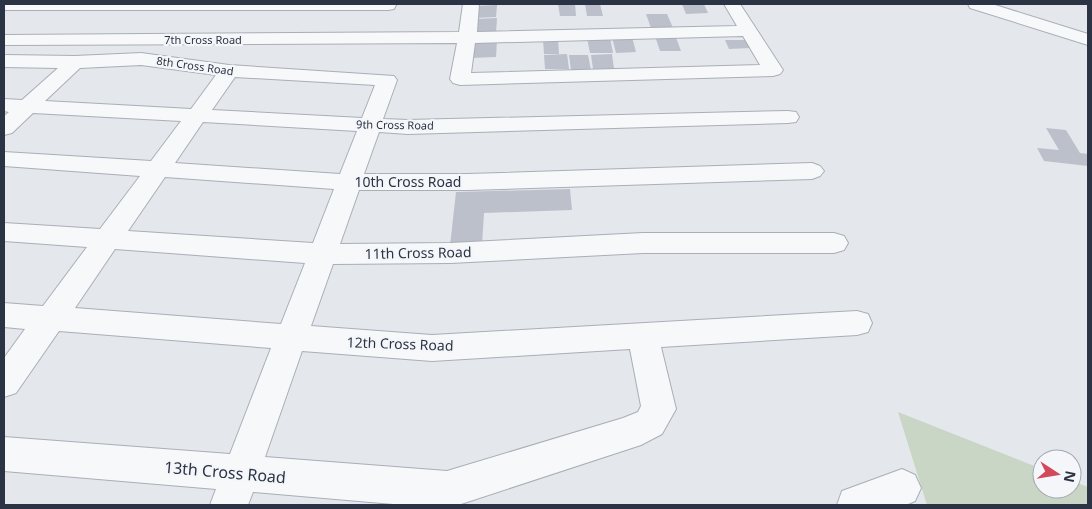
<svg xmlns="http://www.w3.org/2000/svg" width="1092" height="509" font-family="'Noto Sans',sans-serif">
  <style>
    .green { fill: #c9d6c5 }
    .building { fill: #bbc0ca }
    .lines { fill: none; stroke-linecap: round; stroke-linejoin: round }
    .minor-casing { stroke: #a9aeb7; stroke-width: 2 }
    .minor { fill: #f7f8fa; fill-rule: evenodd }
    .labels { text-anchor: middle; stroke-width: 4.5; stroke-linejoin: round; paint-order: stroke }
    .far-street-label { font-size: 11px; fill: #2b3445; stroke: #f4f6f9 }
    .street-label { font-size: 14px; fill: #2b3445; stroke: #f4f6f9 }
    .near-street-label { font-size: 16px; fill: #2b3445; stroke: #f4f6f9 }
  </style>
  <rect width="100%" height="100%" fill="#e4e7ec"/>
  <polygon class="green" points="898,412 1042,469 1042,489 1072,489 1072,481 1088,487 1088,505 927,505"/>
  <g class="building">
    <polygon points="558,4 575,4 576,16 560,16"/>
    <polygon points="585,4 600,4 603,16 587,16"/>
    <polygon points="682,4 704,4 708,13 686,14"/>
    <polygon points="497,5 496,17 474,18 476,6"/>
    <polygon points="646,14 667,14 673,28 651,28"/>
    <polygon points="497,18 496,33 473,33 475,19"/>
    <polygon points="675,35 681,51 660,51 655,36"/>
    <polygon points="612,37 632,37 636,52 616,53"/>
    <polygon points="587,38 610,38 613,53 590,53"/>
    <polygon points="543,39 558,39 559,54 544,54"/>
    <polygon points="472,40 497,40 496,57 470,58"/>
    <polygon points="725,40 746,40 750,48 729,49"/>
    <polygon points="567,54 569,69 545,69 544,55"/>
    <polygon points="612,54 614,69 593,69 591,55"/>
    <polygon points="569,55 588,55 591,70 571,70"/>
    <polygon points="1046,128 1066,130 1080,153 1088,154 1088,166 1044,161 1037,148 1059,150"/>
    <polygon points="570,189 572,210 484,213 482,245 450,246 456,192"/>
  </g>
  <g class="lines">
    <defs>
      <g id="minor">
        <polygon points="4,4 396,4 396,5 394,9 388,10 4,10"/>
        <path d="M463,4H479L477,32L737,26L724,4H740L783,70L780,74L773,76L460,85L453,83L450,79L457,43L4,45V35L459,32ZM743,36L760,65L471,73L475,43Z"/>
        <polygon points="968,4 992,4 1088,34 1088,45 970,8"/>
        <path d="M141,53L229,65L394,76L397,80L383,119L408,120L788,111L796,112L799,117L796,122L788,123L408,134L379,132L364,174H467L812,163L820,166L824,171L820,176L812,179L467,190H359L340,244L450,243L643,233H834L844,236L848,243L844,250L834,253H643L450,263L333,264L311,326L432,335L857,311L868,314L872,323L868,332L857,335L661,347L676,409L662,434L641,445L458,505H405L253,492L248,505H210L216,489L4,471V437L230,454L271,348L59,331L16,393L4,397V358L25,329L4,327V303L43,306L87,247L4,241V223L100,229L140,176L4,166V152L151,161L181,121L33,113L12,133L4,135V116L9,112L4,111V99L22,100L58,68L4,67V55L75,56ZM141,65L216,75L191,109L45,101L80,68ZM235,77L375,85L362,118L212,110ZM203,122L357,131L340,174L175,163ZM165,177L334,189L313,243L128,231ZM115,249L305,263L281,324L75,308ZM630,349L641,406L638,412L623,418L447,471L265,457L302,351L432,361Z"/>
        <polygon points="902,469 915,475 921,488 915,501 906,505 837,505 842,491"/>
      </g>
    </defs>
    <use href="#minor" class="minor-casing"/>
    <use href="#minor" class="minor"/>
  </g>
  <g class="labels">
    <g class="far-street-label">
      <text x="203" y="44">7th Cross Road</text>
      <text transform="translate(195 66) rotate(8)" y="4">8th Cross Road</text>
      <text transform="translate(395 125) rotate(1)" y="4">9th Cross Road</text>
    </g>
    <g class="street-label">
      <text x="408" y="187">10th Cross Road</text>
      <text transform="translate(418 253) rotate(-1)" y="5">11th Cross Road</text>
      <text transform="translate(400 344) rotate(2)" y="5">12th Cross Road</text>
    </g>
    <g class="near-street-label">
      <text transform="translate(225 472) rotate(5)" y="6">13th Cross Road</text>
    </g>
  </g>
  <rect width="1092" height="509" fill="none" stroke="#2b3445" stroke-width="10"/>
  <g transform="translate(1057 474) rotate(102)"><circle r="24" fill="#f4f6f9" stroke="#a4a8b1"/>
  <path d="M0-4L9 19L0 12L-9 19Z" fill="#d1495b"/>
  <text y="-8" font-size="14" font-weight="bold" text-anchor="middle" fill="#2b3445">N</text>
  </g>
</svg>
